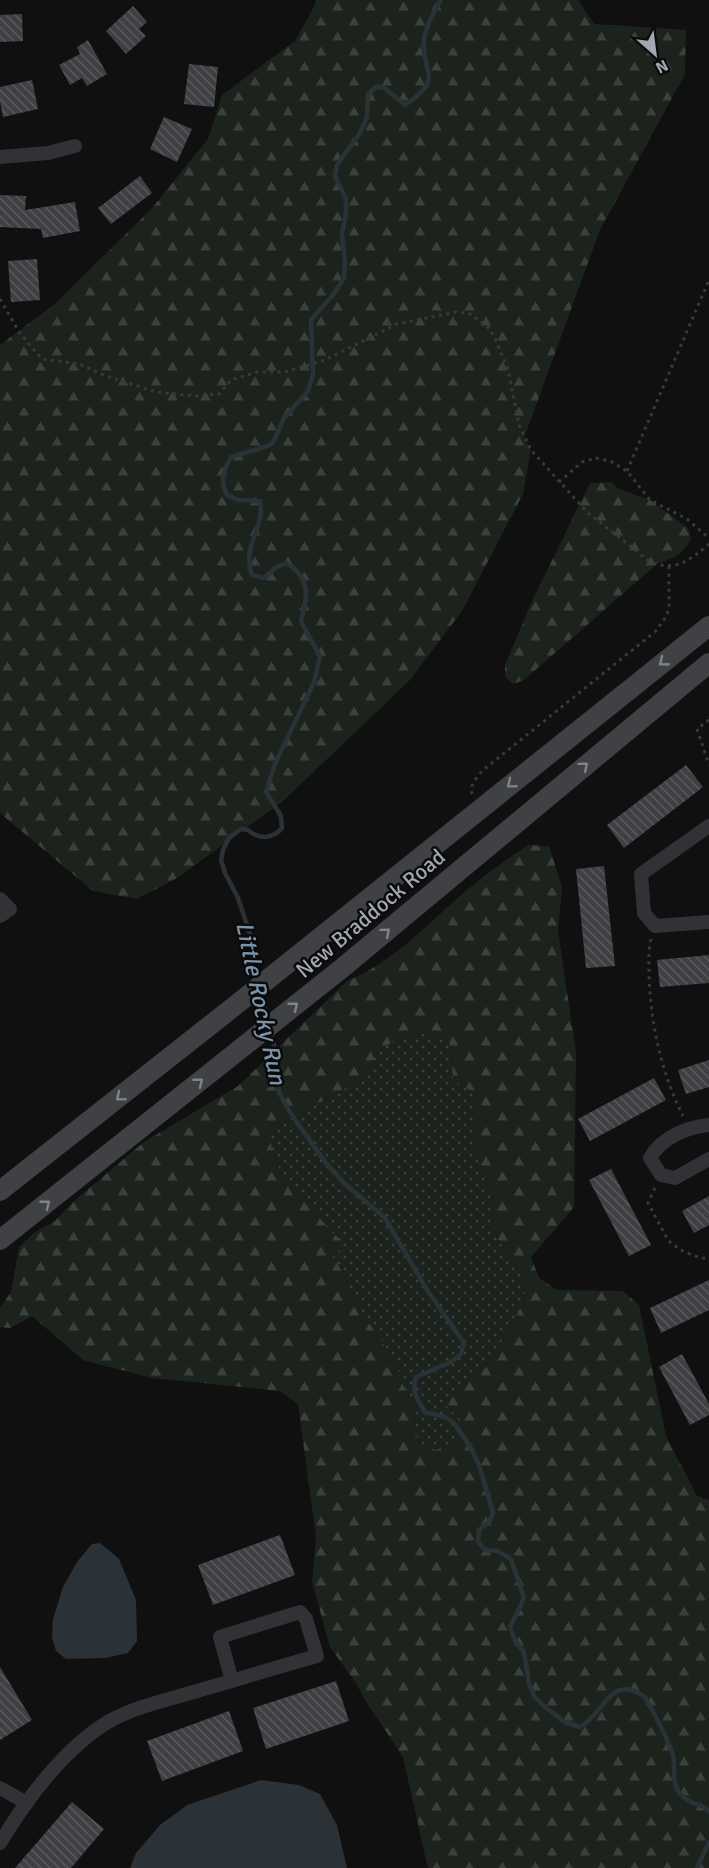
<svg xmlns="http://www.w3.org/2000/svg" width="709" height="1868" font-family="Signika,sans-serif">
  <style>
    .grass { fill: url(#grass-dots) }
    .forest { fill: url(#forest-firs); fill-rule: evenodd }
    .water { fill: #2a3238 }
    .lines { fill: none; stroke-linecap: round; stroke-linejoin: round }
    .stream { stroke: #2a3238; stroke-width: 4.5 }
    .building { fill: url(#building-back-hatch) }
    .path { stroke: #37393c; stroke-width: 3; stroke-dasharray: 3 4.5; stroke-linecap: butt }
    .street { stroke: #313235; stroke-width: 14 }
    .secondary { stroke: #3f4145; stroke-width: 20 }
    .oneway { stroke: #7f838b }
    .labels { text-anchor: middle; stroke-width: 5; stroke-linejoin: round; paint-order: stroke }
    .street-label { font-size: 22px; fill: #a2a7b0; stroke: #0b0b0c }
    .water-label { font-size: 24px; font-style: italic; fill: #7b94a9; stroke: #0b0b0c }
  </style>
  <defs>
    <pattern id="grass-dots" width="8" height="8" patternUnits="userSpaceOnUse" patternTransform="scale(1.5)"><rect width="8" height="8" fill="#1c231d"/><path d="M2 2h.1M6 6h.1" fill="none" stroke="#3a403b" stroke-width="1.8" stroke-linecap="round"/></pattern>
    <pattern id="forest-firs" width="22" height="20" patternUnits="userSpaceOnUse" patternTransform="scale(1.5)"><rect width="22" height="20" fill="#1c231d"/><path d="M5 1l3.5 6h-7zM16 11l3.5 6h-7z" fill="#3a403b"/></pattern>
    <pattern id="building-back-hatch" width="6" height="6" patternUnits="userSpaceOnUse" patternTransform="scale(1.5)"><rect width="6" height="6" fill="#3f4044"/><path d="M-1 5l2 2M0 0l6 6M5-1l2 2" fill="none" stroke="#58595c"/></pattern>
  </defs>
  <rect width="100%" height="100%" fill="#101011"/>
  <polygon class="grass" points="420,1033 446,1037 450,1045 453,1079 471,1091 475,1101 473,1135 482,1172 490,1192 492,1217 498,1239 522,1276 526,1298 493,1357 452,1396 447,1406 462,1421 464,1432 457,1441 436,1450 425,1448 417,1439 414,1407 403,1385 397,1364 362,1313 343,1273 330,1254 339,1240 284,1181 272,1150 270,1131 282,1125 300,1112 361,1080 378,1052 395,1040"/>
  <g class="forest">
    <polygon points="315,0 578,0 594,24 686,30 685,74 600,230 524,438 531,450 523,494 462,611 410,680 282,802 177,878 137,899 93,891 0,813 0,345 55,304 152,208 208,139 222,95 295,41 316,3"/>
    <path d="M611,482L619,489L650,500L688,528L691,539C682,556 674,557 657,564L524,680L513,684L505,676V665L532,601L590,483Z"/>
    <path d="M528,845L549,846L562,887L558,931L576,1052L574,1207L531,1257L539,1278L557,1290L623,1291L639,1305L666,1436L697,1496L709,1500V1868H429L427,1864L403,1757L365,1700L356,1683L330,1647L312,1582L316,1537L298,1404L280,1391L152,1378L83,1360L32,1316L10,1328L0,1327V1308L11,1292L19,1247L35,1232L55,1221L74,1201L144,1142L238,1086L347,981C388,964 418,934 451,904C474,883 501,863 528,845ZM420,1033L446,1037L450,1045L453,1079L471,1091L475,1100L473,1135L482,1172L490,1192L492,1217L498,1239L522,1276L526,1298L493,1357L452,1396L446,1406L462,1421L464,1432L457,1441L436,1450L425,1447L417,1440L414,1407L403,1385L397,1364L362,1313L343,1273L331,1254L341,1250L339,1239L284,1181L272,1150L270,1131L282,1125L300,1112L361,1080L378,1052L395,1040Z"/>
  </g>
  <g class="water">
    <polygon points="100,1543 119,1559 136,1600 137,1641 128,1653 105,1658 66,1659 56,1651 52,1638 53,1619 63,1587 77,1562 92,1544"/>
    <polygon points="261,1780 299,1785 320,1794 337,1825 347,1868 130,1868 136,1853 160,1825 187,1805"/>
  </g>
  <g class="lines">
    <g class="stream">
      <path d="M257,979L252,956L250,934L238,898L225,873L221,860L223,850L229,838L241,829L248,830C259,840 273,839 282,828L281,816L266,792L275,764L314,682L320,657L301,621C308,597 311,578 286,563L275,568L264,578L252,575C241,546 266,527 260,501L238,500L227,495C220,481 223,471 231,457L265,447L273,443L284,418L308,391L313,374L311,320L333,295L344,278L345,262L342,233L346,214V199L335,176L337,165L360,133L367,117L368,94L376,87H383L405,105C446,77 421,75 424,39C426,25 434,13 441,0"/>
      <polyline points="261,993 268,1020"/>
      <path d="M270,1031L275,1048L279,1092L289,1111L325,1162L344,1183L385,1218L427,1290L464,1343L461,1354L451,1362L416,1377C411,1391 418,1400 425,1412L445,1417L454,1423L471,1448L479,1465L493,1513L489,1522L479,1530L478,1542L485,1550L497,1551L511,1559L524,1598L510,1627L515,1641L524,1652L529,1683L534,1696L545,1707L565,1722L580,1727C604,1715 610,1672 645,1697C655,1715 665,1733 672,1752C677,1765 670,1780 679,1792C690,1807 701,1802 709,1811"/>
      <polyline points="697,1868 709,1842"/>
    </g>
  </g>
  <g class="building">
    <polygon points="133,6 147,22 139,29 146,36 126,54 106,31"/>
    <polygon points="22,14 23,41 0,42 0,15"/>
    <polygon points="88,40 107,74 87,86 82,78 70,85 59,65 80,54 77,47"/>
    <polygon points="189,64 218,67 214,107 184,104"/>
    <polygon points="32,80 38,109 3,117 0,102 0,87"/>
    <polygon points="164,117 192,129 177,162 150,149"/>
    <polygon points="140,176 152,193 111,224 98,208"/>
    <polygon points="0,195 26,196 25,210 75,202 80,231 43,238 41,229 0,227"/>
    <polygon points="37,259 40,300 11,302 8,261"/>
    <polygon points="686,765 703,787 624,848 607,825"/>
    <polygon points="604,866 615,966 586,968 576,869"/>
    <polygon points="709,955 709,983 660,987 657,960"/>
    <polygon points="709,1060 709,1087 686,1094 678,1070"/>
    <polygon points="654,1078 666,1100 590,1141 578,1119"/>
    <polygon points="611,1169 651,1245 629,1256 589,1180"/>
    <polygon points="709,1196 709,1225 694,1233 682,1211"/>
    <polygon points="709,1280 709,1310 661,1333 650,1308"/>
    <polygon points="682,1354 709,1404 709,1415 690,1425 659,1367"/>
    <polygon points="280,1535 295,1575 213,1605 198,1565"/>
    <polygon points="0,1667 32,1720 0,1740"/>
    <polygon points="336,1681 349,1721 266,1749 253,1708"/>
    <polygon points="229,1711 243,1751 162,1781 147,1741"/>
    <polygon points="72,1802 104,1829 71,1868 15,1868"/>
  </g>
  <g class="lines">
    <g class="path">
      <path d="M0,299L19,332L42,359L79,364L106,376L156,392L195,396L219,394L231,380L257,372H285L325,360L397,324L456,312L468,313L487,326L494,336L508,369L519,425L531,450L587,512L649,561C675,573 690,560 709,544"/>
      <polyline points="627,471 709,280"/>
      <polyline points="559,482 582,462 596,458 610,461 627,471 650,500 687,519 709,538"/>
      <polyline points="709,720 697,729 709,765"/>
      <path d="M472,794C469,785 477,778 482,771L656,631L667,615L669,605V566"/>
      <path d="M651,939C648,951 649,963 649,976C651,1025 661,1072 683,1116"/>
      <path d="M655,1188L648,1203L668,1240C677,1250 696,1258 709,1259"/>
    </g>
    <g class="street">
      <polyline points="0,157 48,153 75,146"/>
      <polyline points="709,826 641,874 644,913 655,926 709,922"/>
      <polyline points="0,899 10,909 0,916"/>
      <path d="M709,1125C687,1127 661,1138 650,1158L661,1175L675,1178L709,1159"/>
      <polyline points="0,1788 27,1803"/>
      <path d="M0,1843C26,1800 58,1756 100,1727C126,1709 160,1702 190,1693C232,1681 274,1668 317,1656L306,1619L300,1612L220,1637L232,1681"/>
    </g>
    <g class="secondary">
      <polyline points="0,1191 232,1008 709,626"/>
      <polyline points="0,1240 341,969 709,663"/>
    </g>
  </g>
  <defs><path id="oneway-chevron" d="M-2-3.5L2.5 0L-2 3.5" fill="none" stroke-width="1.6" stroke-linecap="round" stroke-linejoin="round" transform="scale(1.5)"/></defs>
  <g class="oneway">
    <use href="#oneway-chevron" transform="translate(663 662) rotate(141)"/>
    <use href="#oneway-chevron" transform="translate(584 766) rotate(-40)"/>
    <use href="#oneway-chevron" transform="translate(511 784) rotate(141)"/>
    <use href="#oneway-chevron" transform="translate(386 932) rotate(-40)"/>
    <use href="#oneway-chevron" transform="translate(294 1006) rotate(-38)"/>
    <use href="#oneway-chevron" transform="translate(199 1082) rotate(-38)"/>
    <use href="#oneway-chevron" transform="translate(120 1097) rotate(142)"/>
    <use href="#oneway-chevron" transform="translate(46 1204) rotate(-38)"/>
  </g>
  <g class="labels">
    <g class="street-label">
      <text transform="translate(370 913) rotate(-40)" y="8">New Braddock Road</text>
    </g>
    <g class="water-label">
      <text transform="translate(261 1003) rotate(78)" y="8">Little Rocky Run</text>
    </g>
  </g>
  <g transform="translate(655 54) rotate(152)" stroke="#0b0b0c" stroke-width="4.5" paint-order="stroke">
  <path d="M0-4.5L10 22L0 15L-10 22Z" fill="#a2a7b0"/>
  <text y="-9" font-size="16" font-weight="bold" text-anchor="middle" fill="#a2a7b0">N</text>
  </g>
</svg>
